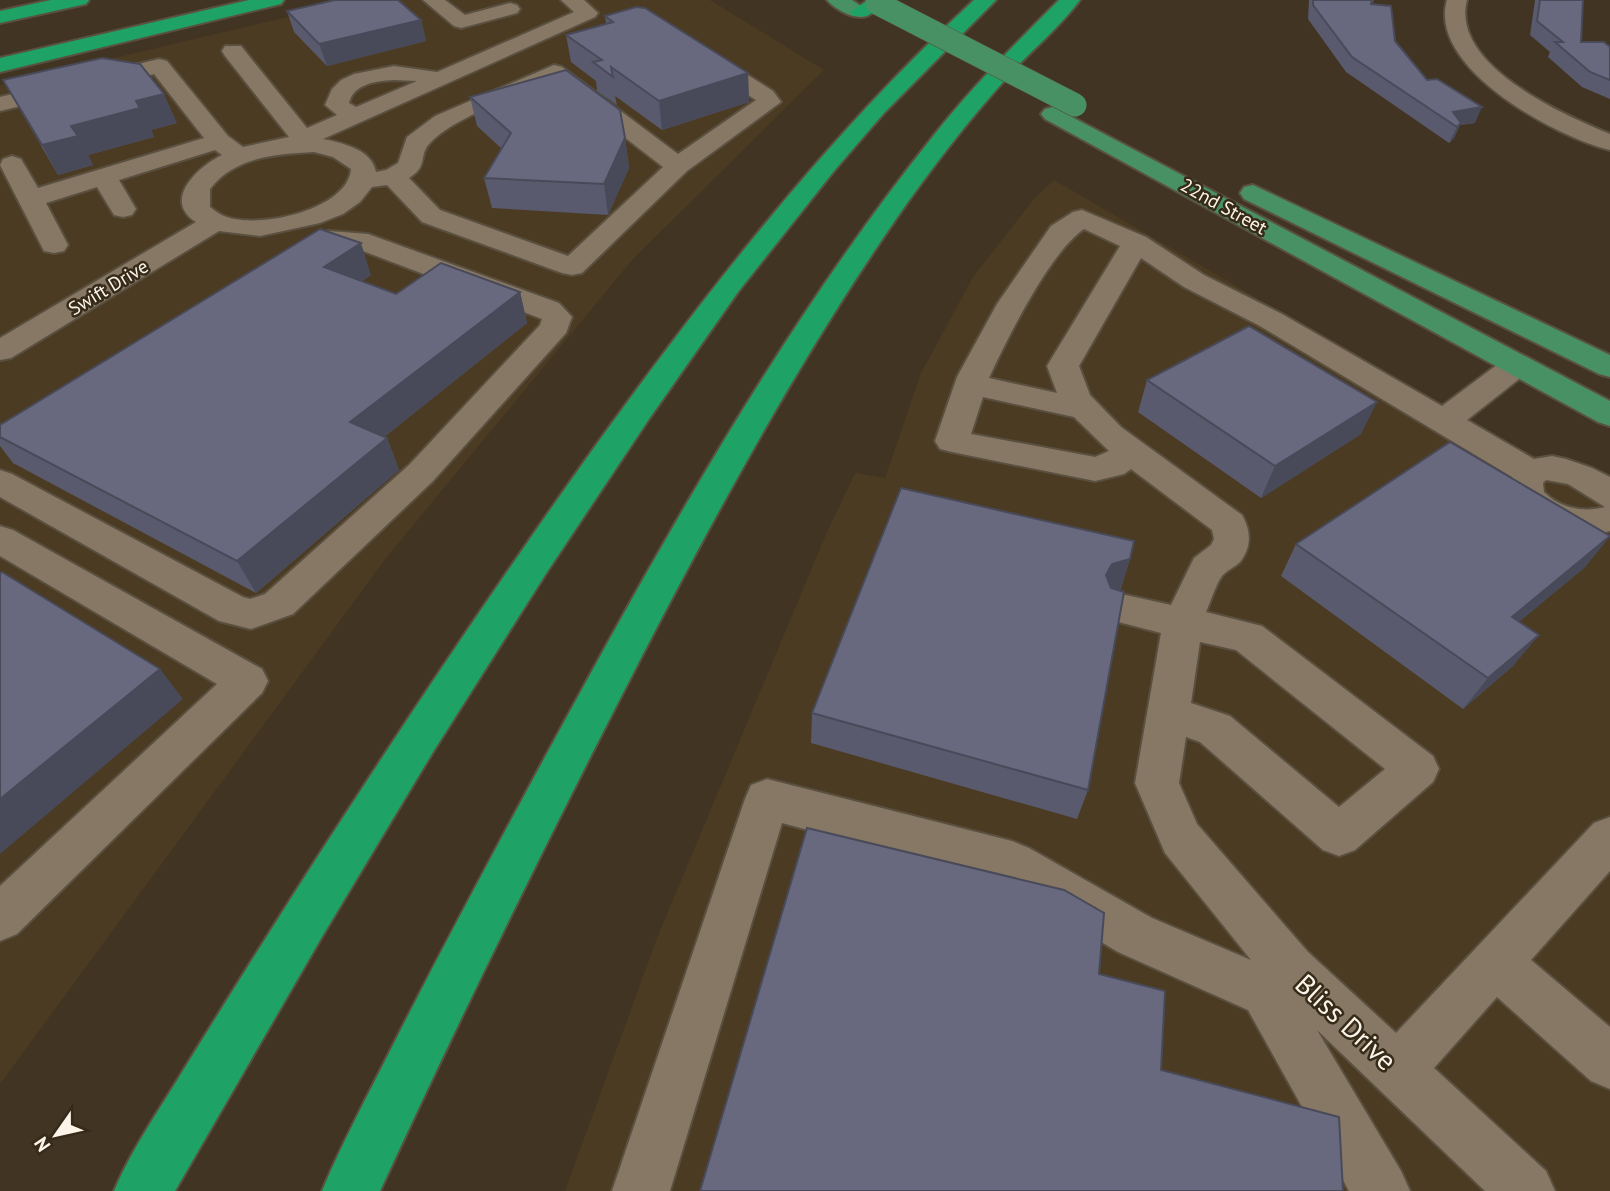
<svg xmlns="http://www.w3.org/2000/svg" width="1610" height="1191" font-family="'PT Sans',sans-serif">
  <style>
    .built { fill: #4b3b22 }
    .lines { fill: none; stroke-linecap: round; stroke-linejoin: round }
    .minor-casing { stroke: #5a5040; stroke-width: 4 }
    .major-casing { stroke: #5a5040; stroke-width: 4 }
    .highway-casing { stroke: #5a5040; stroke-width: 4 }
    .minor { fill: #867864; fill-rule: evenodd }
    .major { fill: #489165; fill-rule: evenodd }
    .highway { fill: #1fa265; fill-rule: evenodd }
    .major-bridge-casing { stroke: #5a5040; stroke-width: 24; stroke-linecap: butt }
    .major-bridge { stroke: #489165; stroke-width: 23 }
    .wall { fill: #595a6d }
    .shaded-wall { fill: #494a59 }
    .building { fill: #68697f; stroke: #494a59; stroke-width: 2 }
    .labels { text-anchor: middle; stroke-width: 5; stroke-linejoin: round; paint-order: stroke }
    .far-street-label { font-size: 19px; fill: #fcf4e9; stroke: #362a19 }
    .near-street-label { font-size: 28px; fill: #fcf4e9; stroke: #362a19 }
  </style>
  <rect width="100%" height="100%" fill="#413422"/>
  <g class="built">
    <polygon points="360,0 710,0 824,70 632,260 386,558 0,1084 0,85"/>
    <polygon points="1054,180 1610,503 1610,1191 565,1191 657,938 827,532 855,473 885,478 921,373 973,277 1034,199"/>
  </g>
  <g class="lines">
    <defs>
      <g id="minor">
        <polygon points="423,0 445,0 465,15 510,3 517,5 520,9 517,13 461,28 454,26"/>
        <path d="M561,0H584L598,13L595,17L323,139C342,143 372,149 376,172L386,170L398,163L407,137L435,116L554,65L562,67L678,154L756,100L697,63L694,58L697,53H713L773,91L781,102L687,171L582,273L572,275L562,273L422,222L387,185L372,187L360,202L343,214L320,223L260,236L219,231L11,358L0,360V338L196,222C161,200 199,166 222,155L215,150L119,180L136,209L132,215L123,217L114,215L97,187L46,203L68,245L64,251L54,253L44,251L0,165L3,159L12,156L21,159L38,188L204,138L154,74L0,111V97L159,59L167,61L228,136L243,147L289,137L225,56L222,51L225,46H241L307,128L337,115L325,105L332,89L341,80L354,74L394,66L437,72L574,12ZM394,80L417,81L356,107L349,103C354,83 377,81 394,80ZM552,81L663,167L568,256L440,210L409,178C429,166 418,155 430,143C454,117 518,96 552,81ZM314,152L333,157L351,169C348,210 257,230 224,216C219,214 214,210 210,207V189C234,157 276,154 314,152Z"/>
        <path d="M1447,0H1467C1450,65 1562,114 1610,134V150C1556,137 1427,68 1447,0Z"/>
        <path d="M1082,210L1146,237L1204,275L1282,314L1442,406L1506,358L1517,355L1528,358L1533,365L1528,372L1467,420L1534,459L1552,456L1566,459L1592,468L1610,477V531C1579,540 1532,531 1514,502C1509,494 1507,486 1512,477L1260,326L1184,287L1141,258L1079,366L1090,395L1121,427L1242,515C1251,531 1252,546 1240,562C1235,567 1227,570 1222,576C1215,586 1211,601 1206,612L1262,626L1433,756L1439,769L1433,782L1355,850L1339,856L1323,850L1200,742L1186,737L1179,783L1197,824L1308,952L1396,1033L1594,823L1610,817V871L1531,960L1610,1027V1089L1591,1081L1497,997L1434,1068L1546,1171L1555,1191H1485L1317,1030L1401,1171L1410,1191H1349L1248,1010L1118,952L1001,882L782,823L670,1191H612L745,799L751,785L767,779L1012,841L1029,848L1152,918L1251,960L1165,853L1135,783L1161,633L1103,618L1098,608L1103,598L1117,593L1171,605L1194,558L1211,545L1214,539L1212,530L1131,469L1124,474L1095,481L952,452L940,449L935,441L957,377L997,304L1051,226L1073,212ZM1084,229L1120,246L1047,366L1057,393L989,378C1007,339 1050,252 1084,229ZM983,397L1074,417L1109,451L1095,457L971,434ZM1546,480L1568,484L1605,507C1583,513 1560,508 1544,492L1543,483ZM1200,642L1236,650L1385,769L1339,807L1230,716L1191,703Z"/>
        <polygon points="329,231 368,234 559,303 572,317 566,333 433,481 293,614 251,629 219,621 0,497 0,470 12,474 243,597 250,599 265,594 409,465 540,325 542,319 355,248 319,245 315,239 319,233"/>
        <polygon points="0,526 13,530 262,669 268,681 262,693 17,934 0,941 0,886 217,684 0,556"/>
      </g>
      <g id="major">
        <path d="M827,0H852L870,12L867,16C854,20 836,10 827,0Z"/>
        <polygon points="1053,107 1610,401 1610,426 1598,422 1045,119 1041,114 1045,109"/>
        <polygon points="1253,185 1610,355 1610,377 1599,374 1244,199 1240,193 1244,187"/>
      </g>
      <g id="highway">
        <polygon points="51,0 89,0 86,4 0,23 0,11"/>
        <polygon points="249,0 284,0 281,4 0,72 0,58"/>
        <polygon points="868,0 894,0 867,16 853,16 850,12"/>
        <path d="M974,0H996L884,113L834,171L738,292L649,419L547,572L433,752L323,935L175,1191H114C132,1148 160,1109 184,1069C228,998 273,926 318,856C408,717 500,579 596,445C711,286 830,133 974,0Z"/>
        <path d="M1059,0H1080C1061,26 1035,47 1013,71C971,117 932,167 896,219C801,357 721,504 644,652C552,830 464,1009 380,1191H322C342,1143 367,1097 390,1051C438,956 488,863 538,770C657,551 778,330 934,135C972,87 1016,43 1059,0Z"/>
      </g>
    </defs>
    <use href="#minor" class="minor-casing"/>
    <use href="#major" class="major-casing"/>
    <use href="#highway" class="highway-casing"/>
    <use href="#minor" class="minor"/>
    <use href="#major" class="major"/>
    <use href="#highway" class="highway"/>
    <defs>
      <polyline id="major-bridge" points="877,3 1075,105"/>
    </defs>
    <use href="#major-bridge" class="major-bridge-casing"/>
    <use href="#major-bridge" class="major-bridge"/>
  </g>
  <g class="wall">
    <polygon points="1309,0 1374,0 1372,4 1395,41 1427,80 1475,123 1460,125 1454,138 1449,143 1346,72 1308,19"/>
    <polygon points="1535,0 1583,0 1581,42 1610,47 1610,99 1582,87 1548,57 1550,52 1530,35"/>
    <polygon points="287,11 421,20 426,41 327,66 294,32"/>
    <polygon points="605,16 748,73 749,102 662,130 615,96 617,105 597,91 596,81 571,62 566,35 606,24"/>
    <polygon points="3,80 177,123 151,130 154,137 88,155 93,165 58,175"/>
    <polygon points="470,97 625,138 629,168 608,215 492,208 484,178 502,149 477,126"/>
    <polygon points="371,275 362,281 396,294 520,292 527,323 384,437 387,438 399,470 256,593 13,463 0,446 0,425"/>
    <polygon points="1147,380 1361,434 1261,498 1138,412"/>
    <polygon points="1610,536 1584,568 1519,621 1514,665 1463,709 1281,576 1296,544"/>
    <polygon points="1130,559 1120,591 1088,790 1077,819 811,743 812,713"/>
  </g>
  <g class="shaded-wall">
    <polygon points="421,20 426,41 327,66 319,44"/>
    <polygon points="748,73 749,102 662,130 659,101"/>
    <polygon points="164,94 177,123 151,130 154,137 88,155 93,165 58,175 42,145 71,126 136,101"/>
    <polygon points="1482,107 1475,123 1460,125 1454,138 1449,143 1457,127 1453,112"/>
    <polygon points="625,138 629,168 608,215 604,184"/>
    <polygon points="361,243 371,275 336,298 324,267"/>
    <polygon points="520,292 527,323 363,454 350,422"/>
    <polygon points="1377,402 1361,434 1261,498 1275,466"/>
    <polygon points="387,438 399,470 256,593 237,561"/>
    <polygon points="1610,536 1584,568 1488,648 1512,617"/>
    <polygon points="1130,559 1120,591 1102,596 1106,575 1112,564"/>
    <polygon points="1539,635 1514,665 1463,709 1488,678"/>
    <polygon points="160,669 183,699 0,854 0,799"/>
  </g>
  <g class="building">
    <polygon points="335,0 398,0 421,20 319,44 287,11"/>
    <polygon points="1313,0 1372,0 1371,4 1391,6 1395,41 1427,80 1437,79 1482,107 1453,112 1461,123 1457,127 1352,57 1313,5"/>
    <polygon points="1540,0 1583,0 1581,42 1604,42 1610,47 1610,80 1590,72 1555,42 1563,42 1537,21"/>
    <polygon points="636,7 645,8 748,73 659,101 611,67 613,77 593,62 602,60 566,35 613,22 605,16"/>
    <polygon points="102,58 140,64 164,94 136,101 140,108 71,126 78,136 42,145 3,80"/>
    <polygon points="566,70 620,110 625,138 604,184 484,178 511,133 470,97"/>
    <polygon points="320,229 361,243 324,267 396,294 441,263 520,292 350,422 387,438 237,561 0,437 0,425"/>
    <polygon points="1249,326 1377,402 1275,466 1147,380"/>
    <polygon points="1450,442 1610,536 1512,617 1539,635 1488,678 1296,544"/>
    <polygon points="901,488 1134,541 1130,559 1112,564 1106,575 1111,588 1124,592 1088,790 812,713"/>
    <polygon points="2,572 160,669 0,799 0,573"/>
    <polygon points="807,828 1064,890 1104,913 1099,974 1165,991 1161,1070 1339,1117 1343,1191 700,1191"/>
  </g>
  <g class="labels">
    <g class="far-street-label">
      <text transform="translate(1224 206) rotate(29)" y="7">22nd Street</text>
      <text transform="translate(108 287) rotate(-31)" y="7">Swift Drive</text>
    </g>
    <g class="near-street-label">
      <text transform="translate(1346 1022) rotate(43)" y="10">Bliss Drive</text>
    </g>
  </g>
  <g transform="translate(56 1135) rotate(236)" stroke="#362a19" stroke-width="5" paint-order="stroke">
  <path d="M0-5L12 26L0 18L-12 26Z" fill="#fcf4e9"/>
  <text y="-10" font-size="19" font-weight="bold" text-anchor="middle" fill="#fcf4e9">N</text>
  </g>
</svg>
